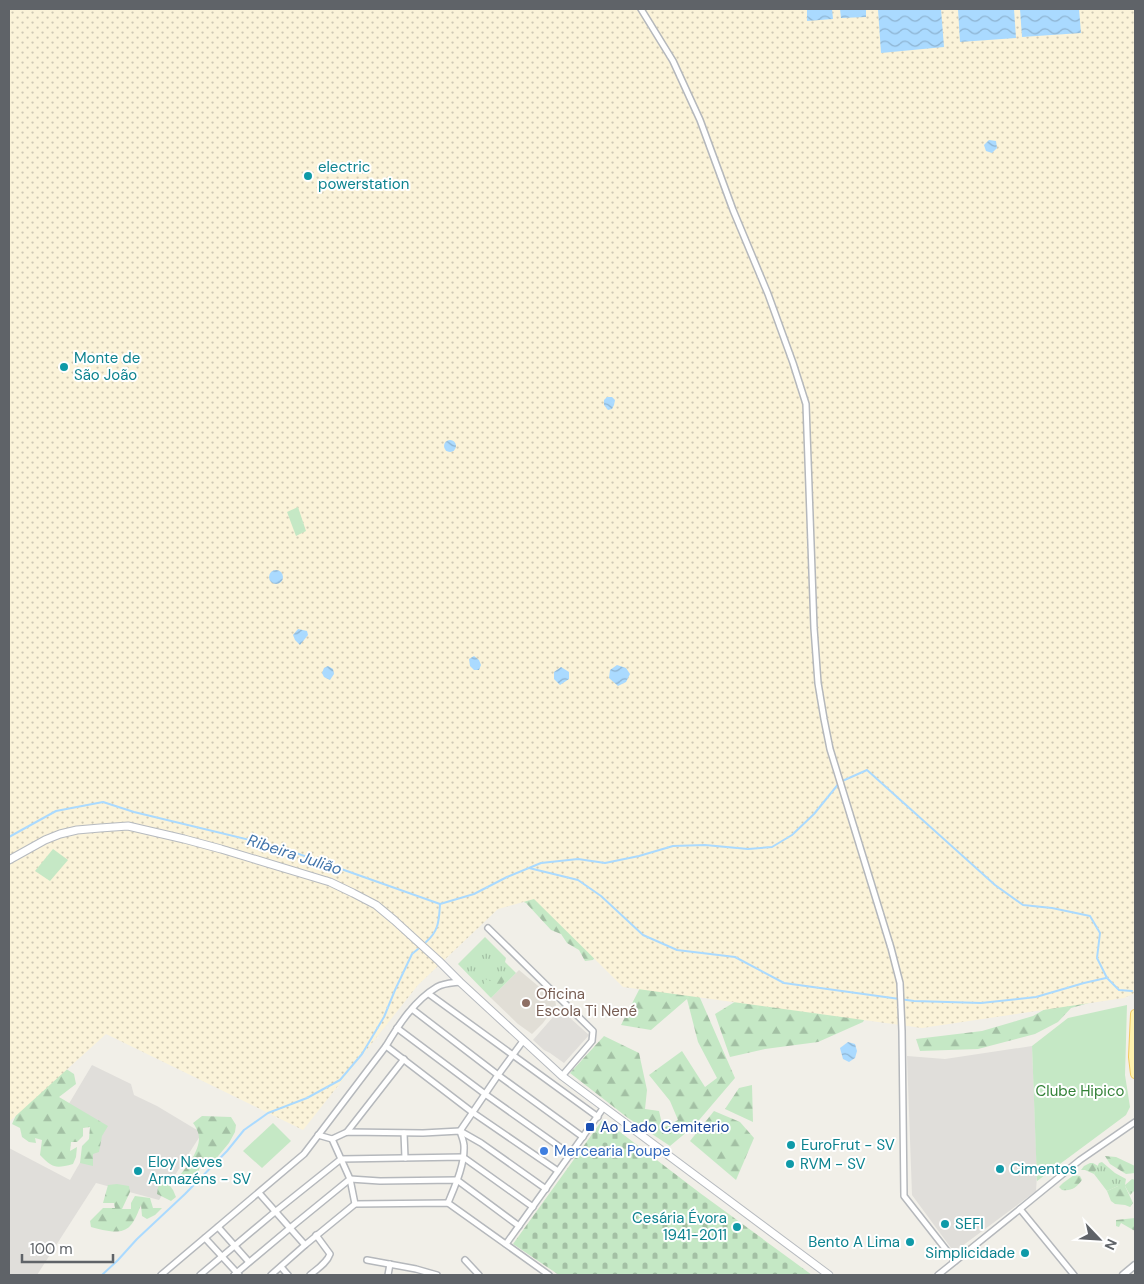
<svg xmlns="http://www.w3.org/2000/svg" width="1144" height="1284" font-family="'DM Sans',sans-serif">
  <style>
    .industrial { fill: #e0deda }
    .education { fill: #e1ded6 }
    .grass { fill: url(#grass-tufts) }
    .forest { fill: url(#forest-firs) }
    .sand { fill: url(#sand-dots) }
    .cemetery { fill: url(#cemetery-stones) }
    .green { fill: #c5e8c5 }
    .water { fill: url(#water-waves) }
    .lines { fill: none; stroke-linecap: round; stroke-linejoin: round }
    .stream { stroke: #aadaff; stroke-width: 2 }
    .minor-casing { stroke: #b5b8bc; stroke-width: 8 }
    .tertiary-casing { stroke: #b5b8bc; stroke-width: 9 }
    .secondary-casing { stroke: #b6babf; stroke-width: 9 }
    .primary-casing { stroke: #f2c960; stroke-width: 10 }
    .minor { stroke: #fff; stroke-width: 5 }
    .tertiary { stroke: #fff; stroke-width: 6 }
    .secondary { stroke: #fff; stroke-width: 7 }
    .primary { stroke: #fff2af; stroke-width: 8 }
    .culture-dot { fill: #0f9aa8; stroke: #fff; stroke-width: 2 }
    .education-dot { fill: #8d6e63; stroke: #fff; stroke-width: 2 }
    .transit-dot { fill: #1a4fb4; stroke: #fff; stroke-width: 2 }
    .shop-dot { fill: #3f7fe0; stroke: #fff; stroke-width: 2 }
    .labels { text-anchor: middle; stroke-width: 4; stroke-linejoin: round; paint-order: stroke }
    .culture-label { font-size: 15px; fill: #0d838f; stroke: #fff; text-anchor: start }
    .education-label { font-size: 15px; fill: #785e54; stroke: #fff; text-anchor: start }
    .park-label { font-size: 15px; fill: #348238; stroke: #fff }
    .transit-label { font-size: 15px; fill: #164399; stroke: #fff; text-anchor: start }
    .shop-label { font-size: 15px; fill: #366cbe; stroke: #fff; text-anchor: start }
    .water-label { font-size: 16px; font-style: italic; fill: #4174aa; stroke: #fff }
  </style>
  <defs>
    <pattern id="grass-tufts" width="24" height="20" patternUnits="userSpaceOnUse" patternTransform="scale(1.25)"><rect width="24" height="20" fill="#c5e8c5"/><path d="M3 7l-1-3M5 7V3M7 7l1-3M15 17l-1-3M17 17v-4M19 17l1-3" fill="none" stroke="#a3c0a4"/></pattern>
    <pattern id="forest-firs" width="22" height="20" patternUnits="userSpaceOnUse" patternTransform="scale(1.25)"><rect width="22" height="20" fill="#c5e8c5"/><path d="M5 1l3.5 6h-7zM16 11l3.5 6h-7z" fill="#a3c0a4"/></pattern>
    <pattern id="sand-dots" width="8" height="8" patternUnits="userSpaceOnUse" patternTransform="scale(1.25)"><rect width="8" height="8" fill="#fbf3d9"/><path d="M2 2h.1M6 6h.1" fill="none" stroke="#cec8b4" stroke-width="1.8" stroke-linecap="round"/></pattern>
    <pattern id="cemetery-stones" width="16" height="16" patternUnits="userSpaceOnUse" patternTransform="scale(1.25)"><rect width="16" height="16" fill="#c5e8c5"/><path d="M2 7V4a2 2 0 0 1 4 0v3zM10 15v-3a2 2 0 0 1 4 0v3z" fill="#a3c0a4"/></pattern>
    <pattern id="water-waves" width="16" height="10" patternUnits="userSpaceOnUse" patternTransform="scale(1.25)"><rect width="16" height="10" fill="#aadaff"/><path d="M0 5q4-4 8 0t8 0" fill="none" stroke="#8eb4d2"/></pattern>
  </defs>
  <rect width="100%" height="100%" fill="#f1efe8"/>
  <g class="industrial">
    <polygon points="560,1009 589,1035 564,1063 550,1053 544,1050 533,1040"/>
    <polygon points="1032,1046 1037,1175 1036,1191 954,1252 912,1195 907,1056 945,1059"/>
    <polygon points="92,1065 131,1084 134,1095 157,1106 202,1133 159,1200 96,1183 37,1275 9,1275 9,1148 70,1180 101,1126 67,1107"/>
  </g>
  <polygon class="education" points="519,970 555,1000 556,1005 543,1023 532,1034 518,1024 491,998"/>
  <g class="grass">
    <polygon points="485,937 506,958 505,962 516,973 491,998 458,964"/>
    <polygon points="1102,1162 1115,1173 1126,1179 1125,1185 1132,1179 1135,1180 1135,1190 1130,1195 1125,1186 1118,1186 1107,1191 1094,1174 1099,1163"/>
  </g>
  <g class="forest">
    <polygon points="527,875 597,954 593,960 585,961 579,950 567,943 561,934 551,930 526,903 510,896"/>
    <path d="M503,973H509C506,982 500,987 492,991L484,986L485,979L493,982Z"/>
    <polygon points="641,986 697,991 735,1078 694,1126 670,1146 628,1118 570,1073 604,1036 639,1053 647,1090 645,1109 659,1111 663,1128 678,1120 670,1101 649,1075 682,1051 705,1087 717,1078 698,1042 687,999 651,1030 621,1025"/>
    <polygon points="751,992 874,1000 863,1022 818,1042 765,1049 730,1057 715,1014"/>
    <polygon points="1073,993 1096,1001 1071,1008 1058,1022 1035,1034 978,1049 920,1051 916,1039 982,1031 1033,1016"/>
    <path d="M57,1063L74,1074L76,1084L59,1097L108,1126L102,1136L99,1152L93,1154V1166L80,1163L82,1146L89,1139L90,1127L83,1128V1136L77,1142H71L70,1151L77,1147L76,1157L73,1164C55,1169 53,1168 40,1155L42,1140L35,1138L36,1143L29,1142L22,1137L20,1128L12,1124L17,1113Z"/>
    <polygon points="752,1085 753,1122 725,1109 739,1088"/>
    <polygon points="714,1111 740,1122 754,1138 736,1180 690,1141"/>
    <path d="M202,1116L231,1117L236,1125L235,1132L229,1143L214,1161L200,1165L198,1176L186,1186L180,1175C188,1166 199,1151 199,1138C199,1133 196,1127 193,1123Z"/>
    <polygon points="1105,1156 1116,1157 1135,1166 1135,1173 1126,1174 1110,1164"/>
    <polygon points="1090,1163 1093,1163 1098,1166 1094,1174 1085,1170 1081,1170 1084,1166"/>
    <path d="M1074,1175L1080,1176L1082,1180C1076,1188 1072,1191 1062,1190L1059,1187L1063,1183Z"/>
    <polygon points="165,1179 173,1190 176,1197 171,1201 157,1194 158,1187"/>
    <path d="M117,1184L129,1186L130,1192L122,1209H131V1203L135,1196L150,1198L153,1208H162L155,1215L147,1219L142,1216L141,1205C138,1212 135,1221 130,1226C121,1236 103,1230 91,1227L90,1221L103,1208H115L114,1203H103L108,1185Z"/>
    <polygon points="1118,1186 1125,1186 1133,1203 1130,1207 1125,1205 1115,1204 1111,1201 1107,1191"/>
    <polygon points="1135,1218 1135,1231 1121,1223 1119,1227 1116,1226 1116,1220"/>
  </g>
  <polygon class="sand" points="9,9 1135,9 1135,993 1124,998 922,1028 623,987 534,899 498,909 418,985 303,1130 106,1034 9,1122"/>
  <polygon class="cemetery" points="603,1119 700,1193 812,1275 559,1275 513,1244"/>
  <g class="green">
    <polygon points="298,507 306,531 296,536 287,512"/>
    <polygon points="53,849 68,860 50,881 35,871"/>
    <polygon points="1127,1005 1125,1075 1130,1107 1126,1115 1037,1181 1032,1046 1068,1018"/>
    <polygon points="273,1123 291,1141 262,1168 243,1151"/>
  </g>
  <g class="water">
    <polygon points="807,9 832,9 833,19 807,21"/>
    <polygon points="840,9 866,9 866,17 841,18"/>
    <polygon points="878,9 941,9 944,47 881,53"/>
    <polygon points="958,9 1014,9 1016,38 960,42"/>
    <polygon points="1020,9 1079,9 1081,33 1022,37"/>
    <polygon points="989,140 996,141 997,148 992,153 986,151 984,145"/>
    <polygon points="607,397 612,397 615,400 614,405 612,409 608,410 604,405 604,400"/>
    <circle cx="450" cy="446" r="6"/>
    <circle cx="276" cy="577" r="7"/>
    <polygon points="298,629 307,631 308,635 300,645 295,640 293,635"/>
    <polygon points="474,656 479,660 481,665 479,670 474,670 470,666 469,659"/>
    <polygon points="617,665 626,668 630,674 626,682 618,686 609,678 610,670"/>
    <polygon points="328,666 333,669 334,674 330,680 324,677 322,673 324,668"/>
    <polygon points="561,667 569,672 569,679 560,685 554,679 554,672"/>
    <polygon points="848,1042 855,1044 857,1051 855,1058 849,1062 843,1059 840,1048"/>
  </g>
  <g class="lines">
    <g class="stream">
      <polyline points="9,837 56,811 103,802 134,812 279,847 440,904 474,894 507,877 541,863 578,859 605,863 639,856 673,846 705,845 748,849 772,847 792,835 814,814 840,782 867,770 995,885 1023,905 1052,908 1090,916 1100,933 1097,958 1107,978 1119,990 1132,991"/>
      <polyline points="529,868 578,880 601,896 643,935 677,950 735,957 784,983 914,1001 981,1003 1036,997 1084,983 1106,978"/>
      <path d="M426,942C439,931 439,920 440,904"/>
      <polyline points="102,1275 118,1260 137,1239 185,1194 227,1151 244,1130 268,1113 307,1098 340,1080 362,1054 384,1017 395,990 412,954 418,949"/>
    </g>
    <defs>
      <g id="minor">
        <polyline points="641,9 673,61 700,120 733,210 768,294 793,363 806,404 814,628 818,683 824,719 830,749 891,948 900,983 902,1031 904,1196 955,1261"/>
        <polyline points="488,928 593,1031 592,1041 562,1076"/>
        <polyline points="429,994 598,1117"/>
        <polyline points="412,1009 498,1075 583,1137"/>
        <polyline points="397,1028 485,1094 571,1155"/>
        <polyline points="386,1046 472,1112 558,1171"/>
        <polyline points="347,1132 404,1059"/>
        <polyline points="404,1133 405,1158"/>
        <polyline points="318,1135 332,1139 350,1179 355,1204"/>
        <polyline points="332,1139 347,1132 423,1133 460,1131 481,1143 546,1189"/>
        <polyline points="259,1193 305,1245"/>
        <path d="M448,1203C455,1186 465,1164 464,1146C464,1141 461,1135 460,1131L498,1075L523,1041"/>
        <polyline points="1020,1209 1080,1160 1135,1122"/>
        <polyline points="218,1227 249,1262"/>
        <polyline points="205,1238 239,1275"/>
        <polyline points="506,1244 604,1107"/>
        <polyline points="367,1260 416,1269 437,1275"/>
        <polyline points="465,1260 479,1275"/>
        <polyline points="281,1267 288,1275"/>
        <path d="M161,1275L304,1154L386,1046C399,1024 415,1000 437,987C444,983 453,983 460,982"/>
        <polyline points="200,1275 276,1211 341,1159 463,1157 533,1207"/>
        <polyline points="234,1275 290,1228 350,1179 380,1181 457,1180 519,1226"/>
        <polyline points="271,1275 305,1245 355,1204 448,1203 549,1275"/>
        <path d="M310,1275C317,1269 327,1263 330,1254L316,1235"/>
        <polyline points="388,1275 390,1264"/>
        <polyline points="938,1275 1020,1209 1074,1275"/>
      </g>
      <polyline id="tertiary" points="1123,1275 1135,1265"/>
      <polyline id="secondary" points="9,860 45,840 60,834 77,830 100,828 128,826 184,839 221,849 330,882 353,893 376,905 394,920 439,961 460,982 562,1076 829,1275"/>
      <polyline id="primary" points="1135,1014 1133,1057 1135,1074"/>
    </defs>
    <use href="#minor" class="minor-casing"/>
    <use href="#tertiary" class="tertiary-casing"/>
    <use href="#secondary" class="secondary-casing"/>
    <use href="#primary" class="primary-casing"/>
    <use href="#minor" class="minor"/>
    <use href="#tertiary" class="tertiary"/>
    <use href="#secondary" class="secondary"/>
    <use href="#primary" class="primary"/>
  </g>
  <g class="culture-dot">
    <circle cx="308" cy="176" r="5"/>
    <circle cx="64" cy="367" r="5"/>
    <circle cx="791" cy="1145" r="5"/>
    <circle cx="790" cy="1164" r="5"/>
    <circle cx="1000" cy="1169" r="5"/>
    <circle cx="138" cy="1171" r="5"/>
    <circle cx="945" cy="1224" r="5"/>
    <circle cx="737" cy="1227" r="5"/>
    <circle cx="910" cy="1242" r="5"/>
    <circle cx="1025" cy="1253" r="5"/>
  </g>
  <circle class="education-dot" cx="526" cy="1003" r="5"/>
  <rect class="transit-dot" x="585" y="1122" width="10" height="10" rx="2.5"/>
  <circle class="shop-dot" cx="544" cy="1151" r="5"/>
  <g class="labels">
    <g class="culture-label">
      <text x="318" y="172">electric<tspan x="318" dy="17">powerstation</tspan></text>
      <text x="74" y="363">Monte de<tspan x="74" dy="17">São João</tspan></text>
      <text x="801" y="1150">EuroFrut - SV</text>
      <text x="148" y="1167">Eloy Neves<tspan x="148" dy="17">Armazéns - SV</tspan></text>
      <text x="800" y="1169">RVM - SV</text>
      <text x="1010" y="1174">Cimentos</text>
      <text x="727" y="1223" text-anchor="end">Cesária Évora<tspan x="727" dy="17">1941-2011</tspan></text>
      <text x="955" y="1229">SEFI</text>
      <text x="900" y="1247" text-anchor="end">Bento A Lima</text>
      <text x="1015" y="1258" text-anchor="end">Simplicidade</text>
    </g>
    <g class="education-label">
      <text x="536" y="999">Oficina<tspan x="536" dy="17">Escola Ti Nené</tspan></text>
    </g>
    <g class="park-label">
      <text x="1080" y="1096">Clube Hipico</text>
    </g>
    <g class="transit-label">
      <text x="600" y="1132">Ao Lado Cemiterio</text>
    </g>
    <g class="shop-label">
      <text x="554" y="1156">Mercearia Poupe</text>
    </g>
    <g class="water-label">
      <text transform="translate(295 854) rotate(18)" y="6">Ribeira Julião</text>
    </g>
  </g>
  <rect width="1144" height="1284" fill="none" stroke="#5f6368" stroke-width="20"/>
  <g transform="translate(1099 1239) rotate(115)" stroke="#ffffff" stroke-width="4" paint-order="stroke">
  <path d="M0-4L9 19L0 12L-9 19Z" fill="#5f6368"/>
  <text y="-8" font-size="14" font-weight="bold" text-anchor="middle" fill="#5f6368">N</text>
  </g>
  <path d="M22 1254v8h91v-8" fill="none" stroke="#5f6368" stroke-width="2.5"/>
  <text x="30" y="1254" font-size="15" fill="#5f6368" stroke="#ffffff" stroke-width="4" paint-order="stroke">100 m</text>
</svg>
